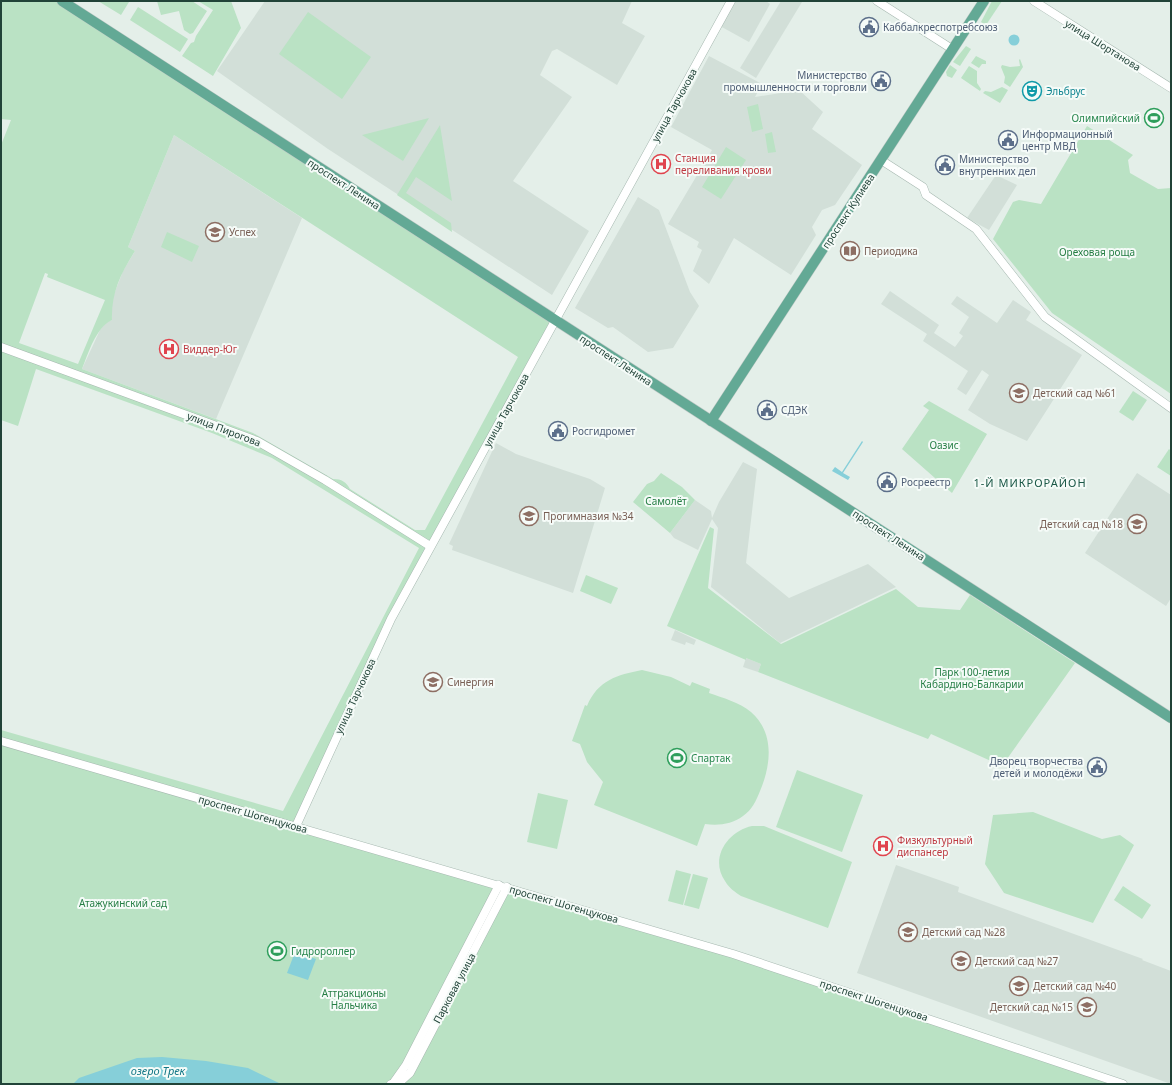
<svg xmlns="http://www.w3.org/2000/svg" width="1172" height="1085" font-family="'Noto Sans',sans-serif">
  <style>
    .built { fill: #d2dfd8 }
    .green { fill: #bae2c4; fill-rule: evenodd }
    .water { fill: #86cfd9 }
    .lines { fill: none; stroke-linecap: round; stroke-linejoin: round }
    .minor-casing { stroke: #a6b8b0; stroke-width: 9 }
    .major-casing { stroke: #c1cac7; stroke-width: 11 }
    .minor { stroke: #fff; stroke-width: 8 }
    .major { stroke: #63a995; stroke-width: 10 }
    .labels { text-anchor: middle; stroke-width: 4; stroke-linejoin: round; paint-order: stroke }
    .service-label { font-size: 10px; fill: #4e5e75; stroke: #f5fbf8; text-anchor: start }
    .street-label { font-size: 10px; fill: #214338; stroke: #f5fbf8 }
    .culture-label { font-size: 10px; fill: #0d838f; stroke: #f5fbf8; text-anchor: start }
    .leisure-label { font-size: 10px; fill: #27864d; stroke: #f5fbf8; text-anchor: start }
    .health-label { font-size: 10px; fill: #be3a42; stroke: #f5fbf8; text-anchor: start }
    .education-label { font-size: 10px; fill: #785e54; stroke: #f5fbf8; text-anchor: start }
    .park-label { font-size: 10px; fill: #267e45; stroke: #f5fbf8 }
    .neighbourhood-label { font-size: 11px; letter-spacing: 1px; fill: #1a5746; stroke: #f5fbf8 }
    .water-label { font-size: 11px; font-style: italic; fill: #137786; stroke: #f5fbf8 }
  </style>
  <rect width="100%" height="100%" fill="#e4efe9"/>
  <g class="built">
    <polygon points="265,1 632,1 622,23 645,36 617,85 557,49 552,51 540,75 572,97 513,181 589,231 552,295 328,149 217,71"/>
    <polygon points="734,1 766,1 770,4 749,42 720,26"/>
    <polygon points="781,1 802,2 756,78 740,68"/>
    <polygon points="709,56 762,84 755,97 799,90 823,112 812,129 862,165 835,205 822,210 812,227 816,235 791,275 734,238 709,284 693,271 702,250 697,247 699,242 668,224 712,150 671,127"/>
    <polygon points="174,135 302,218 216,419 82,369 100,330 106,322 112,320 111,302 123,271 135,251 128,247"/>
    <polygon points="996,175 1017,185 989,230 967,218"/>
    <polygon points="638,197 659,210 690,292 699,306 673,348 648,352 613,327 608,328 575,308"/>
    <polygon points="890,291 939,325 934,333 955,347 963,336 959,333 969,317 951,304 957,296 997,323 1013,300 1031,312 1026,320 1082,355 1027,441 990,424 968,410 989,375 982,370 966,395 957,389 968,371 923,341 927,334 881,304"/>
    <polygon points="496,443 516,454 590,479 605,488 573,593 452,550 453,546 449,544"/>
    <polygon points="743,462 757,469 746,563 789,598 868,564 896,587 780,643 711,587 718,528 712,519 698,550 674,538 670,533 695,500 711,511 712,518 719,502"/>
    <polygon points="1137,473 1171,495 1171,598 1166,606 1085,553"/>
    <polygon points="675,630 696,640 694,645 686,642 685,645 671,640"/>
    <polygon points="746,658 761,664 758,672 743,667"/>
    <polygon points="896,865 959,887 958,892 1143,959 1142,960 1171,971 1171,1084 857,973"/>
  </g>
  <g class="green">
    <path d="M1,1H62L555,321L430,546L296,826L733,954L1123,1084H1V730L283,811L419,548L272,458L212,433L36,369L18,426L1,420V145L11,120L1,119ZM174,135L518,357L425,530H415L350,489C346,482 342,479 333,479L253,433L82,369C88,354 96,327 112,320C111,293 121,273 135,251L128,247ZM45,273L48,274L47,277L105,300L78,364L19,343Z"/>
    <polygon points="98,1 128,1 129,2 121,15"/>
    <polygon points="157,1 192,1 207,11 193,33 190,34 184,30 179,11 161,15"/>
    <polygon points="198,1 231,1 241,28 213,76 182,56 191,43 194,42 196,36 213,10"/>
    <polygon points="992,1 1002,1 986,25 981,22"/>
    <polygon points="138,7 188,39 180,52 130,20"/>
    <polygon points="308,12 371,57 342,99 279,54"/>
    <polygon points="966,46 971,49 960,66 953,62"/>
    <polygon points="976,56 986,61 986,64 982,64 979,68 971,63"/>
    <polygon points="1020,59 1023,67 1010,87 1004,83 1005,77 1001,67 1002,65 1010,67 1020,66 1019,60"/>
    <polygon points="950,65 957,70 952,78 947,76 946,72"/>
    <polygon points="969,66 977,71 977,83 981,89 980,91 961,78"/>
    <polygon points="1002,87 1008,90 1000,103 983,93 985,91 991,92"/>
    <polygon points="758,104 763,129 752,132 747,107"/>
    <polygon points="429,118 403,161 362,135"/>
    <polygon points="440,125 452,201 416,177 406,193 451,223 452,232 397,195"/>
    <polygon points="1087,126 1133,155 1128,160 1130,173 1158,189 1171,188 1171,394 1052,313 993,239 1013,202 1019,200 1041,204"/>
    <polygon points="772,132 776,152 768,153 765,134"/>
    <polygon points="726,147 746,160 721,199 702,187"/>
    <polygon points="167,232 199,246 192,262 161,247"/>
    <polygon points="1133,391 1147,400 1133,421 1119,412"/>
    <polygon points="929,401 987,434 952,493 902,449 929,410 923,406"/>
    <polygon points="1169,449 1171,451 1171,476 1157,467"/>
    <polygon points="661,473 682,487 695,500 670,533 633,502 647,484 654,481"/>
    <polygon points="710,527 714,529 708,588 781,644 896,589 918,607 960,610 970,595 1075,663 1002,766 931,734 928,739 758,672 761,664 746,658 746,660 667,626"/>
    <polygon points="586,575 618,588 611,604 580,591"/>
    <path d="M642,670L671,677L690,686L692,682L710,689L709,693C723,698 739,702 751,712C775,733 771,765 760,791C756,801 752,810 743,816C732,824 719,826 705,824L697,846L594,805L603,782L587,762L580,744L572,741L585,705L587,706C598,680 617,675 642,670Z"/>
    <polygon points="797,770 863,795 842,852 776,827"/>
    <polygon points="538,793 568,800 557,849 527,842"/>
    <polygon points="1033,812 1102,839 1120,835 1134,845 1093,923 1004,893 985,864 993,815"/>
    <path d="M752,826H764L852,862L828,928L741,896C735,892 729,888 725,881C709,858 728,831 752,826Z"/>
    <polygon points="676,870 691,874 683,905 668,901"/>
    <polygon points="693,874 708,878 699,909 684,905"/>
    <polygon points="1123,886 1151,905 1142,919 1114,900"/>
  </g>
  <g class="water">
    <circle cx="1014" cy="40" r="5.5"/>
    <polygon points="862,441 863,442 843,473 850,477 848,480 832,471 835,467 842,472"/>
    <polygon points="272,943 285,946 282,960 269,957"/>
    <polygon points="295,952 316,959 308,980 287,973"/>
    <polygon points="162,1057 206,1061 248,1068 281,1084 73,1084 79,1078 137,1058"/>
  </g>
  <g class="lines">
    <defs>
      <g id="minor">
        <polyline points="877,1 952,49"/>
        <polyline points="1034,1 1171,88"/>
        <polyline points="881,160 923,187 926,195 976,229 1045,317 1171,408"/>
        <polyline points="1,347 257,441 325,480 430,546"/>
        <polyline points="1,741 733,954 1123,1084"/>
        <polyline points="296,826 391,619 731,1"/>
        <polyline points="394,1082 406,1065 499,885"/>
        <polyline points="391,1084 401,1081 410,1073 507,887"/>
      </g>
      <g id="major">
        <polyline points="62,1 1171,718"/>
        <polyline points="711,421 984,1"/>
      </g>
    </defs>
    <use href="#minor" class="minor-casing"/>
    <use href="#major" class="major-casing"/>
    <use href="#minor" class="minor"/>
    <use href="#major" class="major"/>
  </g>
  <defs>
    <symbol id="civic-ring" viewBox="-11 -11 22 22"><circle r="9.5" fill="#f5fbf8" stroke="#5c6f8a" stroke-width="1.5"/><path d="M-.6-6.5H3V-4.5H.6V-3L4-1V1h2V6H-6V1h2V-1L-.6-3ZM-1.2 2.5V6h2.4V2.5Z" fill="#5c6f8a"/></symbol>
    <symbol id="theatre-ring" viewBox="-11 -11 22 22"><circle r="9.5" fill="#f5fbf8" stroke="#0f9aa8" stroke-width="1.5"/><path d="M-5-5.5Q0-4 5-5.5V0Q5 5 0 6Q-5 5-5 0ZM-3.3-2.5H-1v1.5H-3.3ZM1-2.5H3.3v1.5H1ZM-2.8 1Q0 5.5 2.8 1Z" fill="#0f9aa8"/></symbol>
    <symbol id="stadium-ring" viewBox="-11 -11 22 22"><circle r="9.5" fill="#f5fbf8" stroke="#2e9e5b" stroke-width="1.5"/><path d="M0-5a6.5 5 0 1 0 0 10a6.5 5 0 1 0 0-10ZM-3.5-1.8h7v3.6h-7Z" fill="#2e9e5b"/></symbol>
    <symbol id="hospital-ring" viewBox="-11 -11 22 22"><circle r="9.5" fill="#f5fbf8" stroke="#e0444e" stroke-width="1.5"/><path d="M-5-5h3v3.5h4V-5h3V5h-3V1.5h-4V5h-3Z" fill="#e0444e"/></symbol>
    <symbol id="school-ring" viewBox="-11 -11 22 22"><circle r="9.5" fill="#f5fbf8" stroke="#8d6e63" stroke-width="1.5"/><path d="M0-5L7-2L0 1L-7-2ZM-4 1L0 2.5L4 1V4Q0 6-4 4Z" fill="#8d6e63"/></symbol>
    <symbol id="library-ring" viewBox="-11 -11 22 22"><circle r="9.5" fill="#f5fbf8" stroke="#8d6e63" stroke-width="1.5"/><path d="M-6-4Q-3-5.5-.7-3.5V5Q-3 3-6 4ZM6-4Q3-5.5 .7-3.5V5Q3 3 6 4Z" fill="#8d6e63"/></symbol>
    <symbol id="university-ring" viewBox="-11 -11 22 22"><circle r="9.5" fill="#f5fbf8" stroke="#8d6e63" stroke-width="1.5"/><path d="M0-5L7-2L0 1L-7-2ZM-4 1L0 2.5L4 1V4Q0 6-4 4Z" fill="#8d6e63"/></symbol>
  </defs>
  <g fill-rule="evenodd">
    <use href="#civic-ring" x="858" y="16" width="22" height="22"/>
    <use href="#civic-ring" x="870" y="70" width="22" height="22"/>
    <use href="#theatre-ring" x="1021" y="80" width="22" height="22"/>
    <use href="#stadium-ring" x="1143" y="107" width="22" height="22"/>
    <use href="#civic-ring" x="997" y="129" width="22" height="22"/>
    <use href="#hospital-ring" x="650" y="153" width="22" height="22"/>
    <use href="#civic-ring" x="934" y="154" width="22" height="22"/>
    <use href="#school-ring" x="204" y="221" width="22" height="22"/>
    <use href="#library-ring" x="839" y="240" width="22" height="22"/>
    <use href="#hospital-ring" x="158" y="338" width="22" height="22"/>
    <use href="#school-ring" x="1008" y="382" width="22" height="22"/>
    <use href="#civic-ring" x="756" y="399" width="22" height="22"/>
    <use href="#civic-ring" x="547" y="420" width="22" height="22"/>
    <use href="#civic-ring" x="876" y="471" width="22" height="22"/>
    <use href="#school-ring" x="518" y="505" width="22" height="22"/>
    <use href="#school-ring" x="1126" y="513" width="22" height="22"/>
    <use href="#university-ring" x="422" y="671" width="22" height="22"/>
    <use href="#stadium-ring" x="666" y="747" width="22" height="22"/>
    <use href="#civic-ring" x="1086" y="756" width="22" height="22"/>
    <use href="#hospital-ring" x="872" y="835" width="22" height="22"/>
    <use href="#school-ring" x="897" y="921" width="22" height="22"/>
    <use href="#stadium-ring" x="266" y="940" width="22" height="22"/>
    <use href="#school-ring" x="950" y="950" width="22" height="22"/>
    <use href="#school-ring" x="1008" y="975" width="22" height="22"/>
    <use href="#school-ring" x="1076" y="996" width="22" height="22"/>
  </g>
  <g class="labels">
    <g class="service-label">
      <text x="883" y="31">Каббалкреспотребсоюз</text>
      <text x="867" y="79" text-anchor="end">Министерство<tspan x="867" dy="12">промышленности и торговли</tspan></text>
      <text x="1022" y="138">Информационный<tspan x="1022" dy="12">центр МВД</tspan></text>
      <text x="959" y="163">Министерство<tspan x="959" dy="12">внутренних дел</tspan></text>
      <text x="781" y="414">СДЭК</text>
      <text x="572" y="435">Росгидромет</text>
      <text x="901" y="486">Росреестр</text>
      <text x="1083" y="765" text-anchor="end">Дворец творчества<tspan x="1083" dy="12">детей и молодёжи</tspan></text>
    </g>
    <g class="street-label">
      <text transform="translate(1103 45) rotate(32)" y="4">улица Шортанова</text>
      <text transform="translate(674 105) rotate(-61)" y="4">улица Тарчокова</text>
      <text transform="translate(344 184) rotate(33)" y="4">проспект Ленина</text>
      <text transform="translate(848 211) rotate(-57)" y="4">проспект Кулиева</text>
      <text transform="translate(616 360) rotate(33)" y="4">проспект Ленина</text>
      <text transform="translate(506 410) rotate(-61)" y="4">улица Тарчокова</text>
      <text transform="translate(224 429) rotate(21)" y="4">улица Пирогова</text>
      <text transform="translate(889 535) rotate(33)" y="4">проспект Ленина</text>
      <text transform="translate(355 696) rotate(-65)" y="4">улица Тарчокова</text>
      <text transform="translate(253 814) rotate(16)" y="4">проспект Шогенцукова</text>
      <text transform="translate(564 904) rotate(16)" y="4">проспект Шогенцукова</text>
      <text transform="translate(454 988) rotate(-62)" y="4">Парковая улица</text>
      <text transform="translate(874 1000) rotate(18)" y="4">проспект Шогенцукова</text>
    </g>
    <g class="culture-label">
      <text x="1046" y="95">Эльбрус</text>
    </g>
    <g class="leisure-label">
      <text x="1140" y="122" text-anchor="end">Олимпийский</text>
      <text x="691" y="762">Спартак</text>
      <text x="291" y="955">Гидророллер</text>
    </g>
    <g class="health-label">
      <text x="675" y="162">Станция<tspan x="675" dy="12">переливания крови</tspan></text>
      <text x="183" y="353">Виддер-Юг</text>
      <text x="897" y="844">Физкультурный<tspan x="897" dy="12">диспансер</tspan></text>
    </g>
    <g class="education-label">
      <text x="229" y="236">Успех</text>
      <text x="864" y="255">Периодика</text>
      <text x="1033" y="397">Детский сад №61</text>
      <text x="543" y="520">Прогимназия №34</text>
      <text x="1123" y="528" text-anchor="end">Детский сад №18</text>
      <text x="447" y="686">Синергия</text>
      <text x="922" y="936">Детский сад №28</text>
      <text x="975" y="965">Детский сад №27</text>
      <text x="1033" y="990">Детский сад №40</text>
      <text x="1073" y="1011" text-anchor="end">Детский сад №15</text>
    </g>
    <g class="park-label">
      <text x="1097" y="256">Ореховая роща</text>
      <text x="944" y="449">Оазис</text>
      <text x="666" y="505">Самолёт</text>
      <text x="972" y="676">Парк 100-летия<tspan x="972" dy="12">Кабардино-Балкарии</tspan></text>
      <text x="123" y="907">Атажукинский сад</text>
      <text x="354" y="997">Аттракционы<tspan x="354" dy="12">Нальчика</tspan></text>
    </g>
    <g class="neighbourhood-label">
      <text x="1030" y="487">1-Й МИКРОРАЙОН</text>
    </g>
    <g class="water-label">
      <text x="158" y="1075">озеро Трек</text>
    </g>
  </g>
  <rect width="1172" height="1085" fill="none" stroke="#214338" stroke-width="4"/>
</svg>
